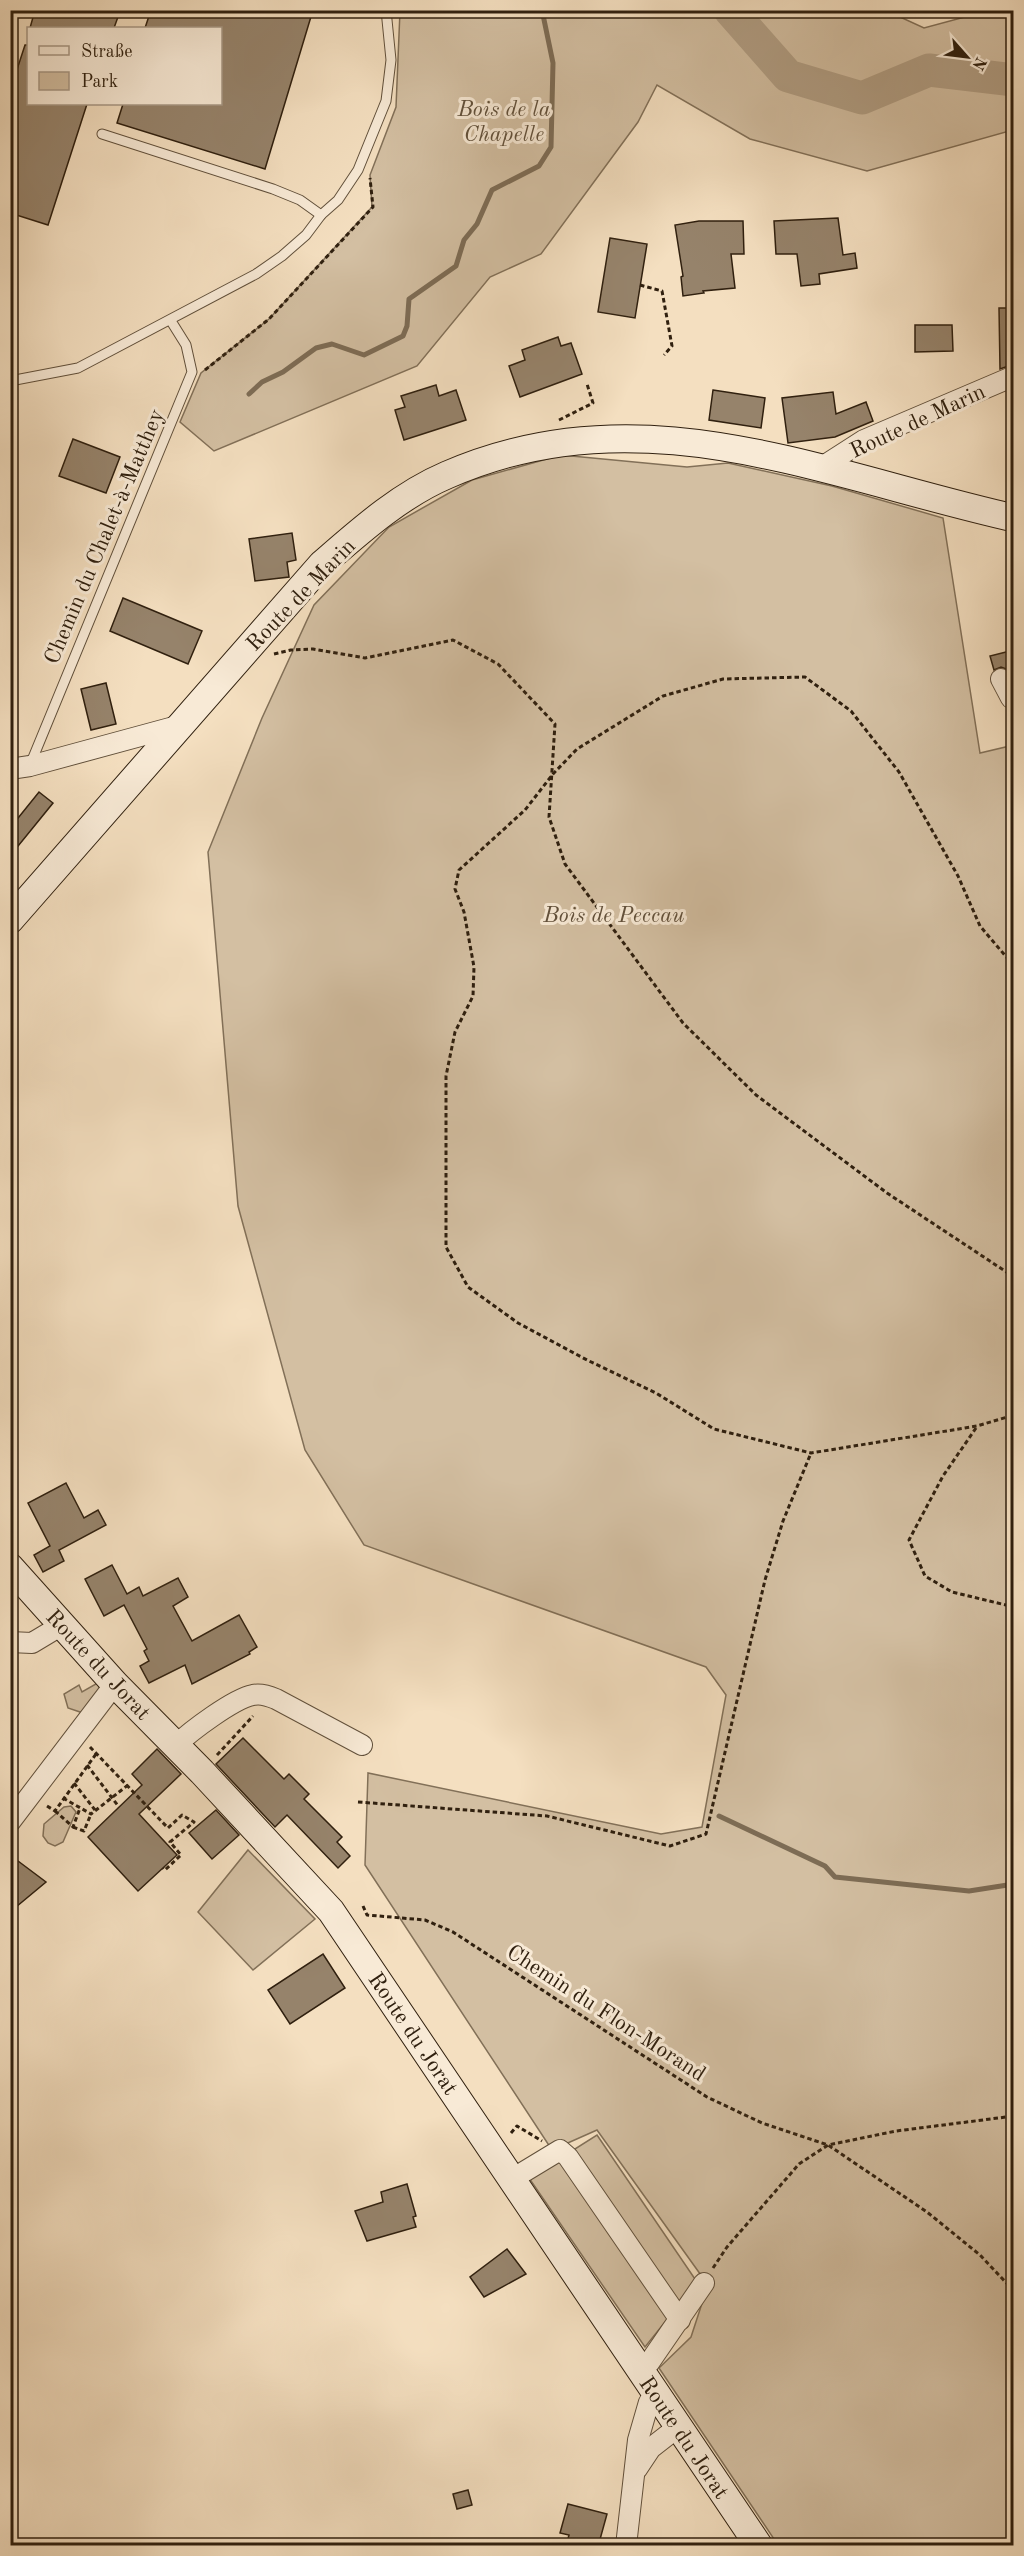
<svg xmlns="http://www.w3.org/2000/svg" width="1024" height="2556" font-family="'Old Standard TT',serif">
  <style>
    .green { fill: #d3bfa2; stroke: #827058; stroke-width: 1.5 }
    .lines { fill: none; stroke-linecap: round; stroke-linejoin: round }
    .stream { stroke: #7d6c55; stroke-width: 5 }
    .river { stroke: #b19e84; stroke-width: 33 }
    .building { fill: #96836b; stroke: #30200f; stroke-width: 1.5 }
    .lane-casing { stroke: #61503b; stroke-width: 11 }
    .street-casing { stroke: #61503b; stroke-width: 22 }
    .secondary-casing { stroke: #30200f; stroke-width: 29 }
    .path { stroke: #30200f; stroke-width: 3; stroke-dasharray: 4.5 3; stroke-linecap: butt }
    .lane { stroke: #f8ead6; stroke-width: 9 }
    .street { stroke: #f8ead6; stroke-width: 20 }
    .secondary { stroke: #f8ead6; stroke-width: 27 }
    .labels { text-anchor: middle; stroke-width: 6; stroke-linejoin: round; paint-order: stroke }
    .park-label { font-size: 22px; font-style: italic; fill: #61503b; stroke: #f8ead6 }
    .street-label { font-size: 22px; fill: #30200f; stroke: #f8ead6 }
  </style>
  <rect width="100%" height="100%" fill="#f4dfc0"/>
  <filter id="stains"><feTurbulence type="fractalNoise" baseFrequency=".00333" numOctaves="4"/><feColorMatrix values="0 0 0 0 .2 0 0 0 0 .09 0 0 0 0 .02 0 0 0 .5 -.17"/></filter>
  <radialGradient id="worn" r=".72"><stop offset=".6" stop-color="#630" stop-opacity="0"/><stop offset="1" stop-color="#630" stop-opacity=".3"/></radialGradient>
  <g class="green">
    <polygon points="887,11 924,28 987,11 1013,11 1013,130 867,171 750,139 657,85 638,122 541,254 490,277 417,366 214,451 180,422 201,373 269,319 372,207 370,175 396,107 400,11"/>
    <polygon points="561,455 687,467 728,463 832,486 943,518 980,753 1014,745 1013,2545 778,2545 659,2368 691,2337 708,2285 597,2130 552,2150 365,1865 368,1773 661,1834 702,1827 726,1695 706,1667 364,1545 305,1450 238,1206 208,852 262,718 314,605 389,527 472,480"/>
    <polygon points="101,1681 101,1688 83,1713 68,1708 64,1694 79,1685 82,1692"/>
    <polygon points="71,1806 76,1812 63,1842 55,1846 48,1843 43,1836 44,1824 64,1807"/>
    <polygon points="248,1850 315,1919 253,1970 198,1912"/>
    <polygon points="597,2135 697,2282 645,2347 529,2178"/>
  </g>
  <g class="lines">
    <g class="stream">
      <polyline points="249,394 262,382 283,372 316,348 332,344 364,355 403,336 407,326 409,299 456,266 464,240 477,224 492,190 539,166 551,147 553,63 542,10"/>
      <polyline points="719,1816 825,1866 835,1877 969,1891 1014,1884"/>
    </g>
    <polyline class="river" points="730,10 788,76 862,98 929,70 1014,80"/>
  </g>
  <g class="building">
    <polygon points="35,10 106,10 119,14 114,28 30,28"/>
    <polygon points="151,10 240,10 257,16 259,10 313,10 265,169 117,123 123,104 220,104 220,28 145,28"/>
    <polygon points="25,45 28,45 28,104 87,104 48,225 10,213 10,91"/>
    <polygon points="838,218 843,255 855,253 857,268 819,274 820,284 801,286 797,254 776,254 774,221"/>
    <polygon points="699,221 743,221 744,254 731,254 735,288 703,291 704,293 683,296 681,277 683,276 675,225"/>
    <polygon points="610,238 647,244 635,318 598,312"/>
    <polygon points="999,308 1014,308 1014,364 1000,369"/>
    <polygon points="915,325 952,325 953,351 915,352"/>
    <polygon points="558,337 561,346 571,343 582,374 520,397 509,366 525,360 522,350"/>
    <polygon points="436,385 439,396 456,390 466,420 404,440 395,410 405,407 401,396"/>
    <polygon points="713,390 765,398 761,428 709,420"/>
    <polygon points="833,392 836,414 866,402 873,421 835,437 788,443 782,398"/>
    <polygon points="73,439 120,457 106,493 59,476"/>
    <polygon points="292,533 296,560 287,562 289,577 255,581 249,539"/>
    <polygon points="123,598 202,631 188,664 110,631"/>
    <polygon points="1014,650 1014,669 1009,670 1001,667 994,670 990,656"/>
    <polygon points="106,683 116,724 91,730 81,689"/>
    <polygon points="39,792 53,803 10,856 10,828"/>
    <polygon points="66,1483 84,1518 98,1510 106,1525 59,1550 64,1561 43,1572 34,1555 50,1546 28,1503"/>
    <polygon points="112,1565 127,1594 139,1587 143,1596 178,1578 188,1597 173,1606 192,1641 239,1615 257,1647 249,1652 250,1654 192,1684 185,1665 149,1683 140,1666 149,1661 144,1651 147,1649 124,1605 104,1616 85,1579"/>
    <polygon points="243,1738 284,1779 289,1774 309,1794 304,1799 342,1837 337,1842 350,1856 338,1868 287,1815 275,1827 216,1764"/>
    <polygon points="157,1749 181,1774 139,1814 177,1855 138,1891 88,1837 142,1785 132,1774"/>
    <polygon points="216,1810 239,1835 212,1859 189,1833"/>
    <polygon points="10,1855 46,1882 10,1912"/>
    <polygon points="323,1954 345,1988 290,2024 268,1990"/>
    <polygon points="407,2184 416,2216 413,2217 416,2227 367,2241 355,2211 383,2202 381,2192"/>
    <polygon points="507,2249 526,2274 484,2297 470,2277"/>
    <polygon points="468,2490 472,2505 457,2509 453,2494"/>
    <polygon points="568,2504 607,2514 599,2543 589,2540 587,2546 566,2546 569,2535 560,2533"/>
  </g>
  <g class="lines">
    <defs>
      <g id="lane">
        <polyline points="102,134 273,189 300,200 321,215"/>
        <polyline points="10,381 78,368 256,274 282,256 306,235 321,215 338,200 358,170 386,101 391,60 386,10"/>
        <polyline points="30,765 192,372 186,345 171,321"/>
      </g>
      <g id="street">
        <polyline points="822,467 864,440 1014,376"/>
        <polyline points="1001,679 1011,698 1014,697"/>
        <polyline points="10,769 30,766 181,725"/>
        <polyline points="10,1642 32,1643 62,1625"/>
        <path d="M176,1745C191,1731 233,1699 253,1695C261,1693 269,1696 276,1699L362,1745"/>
        <polyline points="10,1822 115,1684"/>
        <polyline points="510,2177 522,2173 560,2150 568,2157 680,2320"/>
        <polyline points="649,2363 704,2283"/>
        <polyline points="637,2469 651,2448 678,2427"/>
        <polyline points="626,2546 638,2440 649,2402 657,2397"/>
      </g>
      <g id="secondary">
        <path d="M10,920L322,564C360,531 400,495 447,475C641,390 823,475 1014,518"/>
        <polyline points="10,1567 115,1684 202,1772 331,1911 759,2546"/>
      </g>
    </defs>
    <use href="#lane" class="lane-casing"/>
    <use href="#street" class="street-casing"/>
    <use href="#secondary" class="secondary-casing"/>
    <g class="path">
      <polyline points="640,285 662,291 672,346 664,355"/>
      <polyline points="205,370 269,319 373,207 370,178"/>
      <polyline points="559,420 593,403 587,384"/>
      <polyline points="274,654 291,650 313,649 365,658 453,640 498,664 555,724 549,817 565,864 683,1023 756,1095 887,1193 1014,1277"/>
      <polyline points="1014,966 980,926 958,876 899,772 851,711 805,677 723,679 663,696 577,749 553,774 525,810 459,870 455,889 464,912 474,967 473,996 455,1032 446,1076 446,1247 468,1287 518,1323 587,1360 656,1393 714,1429 811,1453 977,1426 1014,1415"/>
      <polyline points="976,1428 943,1476 909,1540 925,1576 952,1592 1014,1607"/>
      <polyline points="90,1747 168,1828 182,1815 194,1822 170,1842 181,1855 165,1870 163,1868"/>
      <polyline points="217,1755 253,1716"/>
      <polyline points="87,1765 119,1807"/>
      <polyline points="74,1783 95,1810"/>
      <polyline points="63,1798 91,1814 128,1785"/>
      <polyline points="358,1802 547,1816 670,1846 706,1834 765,1580 783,1521 811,1453"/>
      <polyline points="47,1806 55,1811 96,1754"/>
      <polyline points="55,1811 73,1827 80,1808"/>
      <polyline points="73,1827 84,1831 91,1814"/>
      <polyline points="363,1906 367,1915 425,1920 453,1932 707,2097 762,2123 828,2145 927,2212 980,2255 1014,2291"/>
      <polyline points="511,2133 517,2126 542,2141"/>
      <polyline points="713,2268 727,2247 799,2164 828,2145 896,2131 1014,2116"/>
    </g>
    <use href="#lane" class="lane"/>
    <use href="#street" class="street"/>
    <use href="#secondary" class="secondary"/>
  </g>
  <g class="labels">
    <g class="park-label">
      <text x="504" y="116">Bois de la<tspan x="504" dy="25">Chapelle</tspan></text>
      <text x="614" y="922">Bois de Peccau</text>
    </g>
    <g class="street-label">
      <text transform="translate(917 420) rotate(-25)" y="8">Route de Marin</text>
      <text transform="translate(103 536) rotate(-67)" y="8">Chemin du Chalet-à-Matthey</text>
      <text transform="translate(300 594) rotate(-46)" y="8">Route de Marin</text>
      <text transform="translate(99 1664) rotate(47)" y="8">Route du Jorat</text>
      <text transform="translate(607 2012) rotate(33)" y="8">Chemin du Flon-Morand</text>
      <text transform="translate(414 2033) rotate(56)" y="8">Route du Jorat</text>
      <text transform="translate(685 2437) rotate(56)" y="8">Route du Jorat</text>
    </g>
  </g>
  <rect width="1024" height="2556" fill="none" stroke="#f4dfc0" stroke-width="36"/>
  <rect x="12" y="12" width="1000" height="2532" fill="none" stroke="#30200f" stroke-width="3"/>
  <rect x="18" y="18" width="988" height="2520" fill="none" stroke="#30200f" stroke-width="1.5"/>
  <rect x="27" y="27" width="195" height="78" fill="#f8ead6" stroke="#a89986" stroke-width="1.5"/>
  <rect x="39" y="46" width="30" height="9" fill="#f8ead6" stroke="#a89986" stroke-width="1.5"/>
  <text x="81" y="57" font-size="18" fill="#30200f">Straße</text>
  <rect x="39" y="72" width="30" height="18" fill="#d3bfa2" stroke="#a89986" stroke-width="1.5"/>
  <text x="81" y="87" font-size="18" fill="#30200f">Park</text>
  <g transform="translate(967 57) rotate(118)" stroke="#f8ead6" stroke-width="4.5" paint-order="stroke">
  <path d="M0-4.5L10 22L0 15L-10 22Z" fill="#30200f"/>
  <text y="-9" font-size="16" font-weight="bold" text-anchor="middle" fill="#30200f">N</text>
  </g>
  <rect width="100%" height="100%" filter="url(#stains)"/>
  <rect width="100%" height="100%" fill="url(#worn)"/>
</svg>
